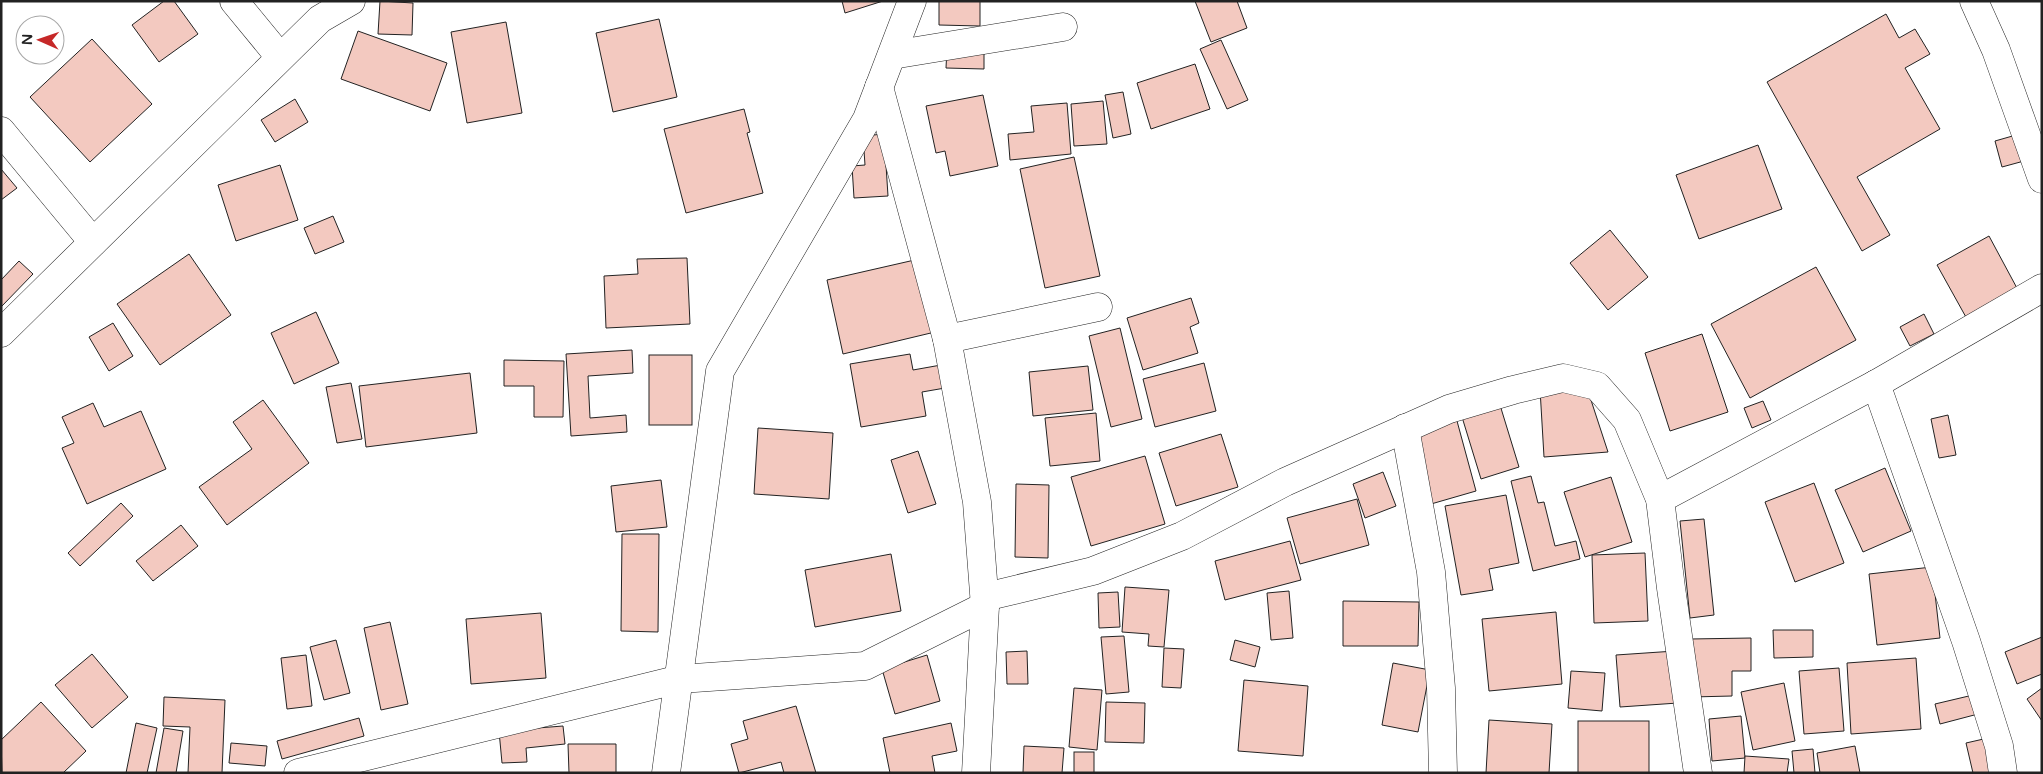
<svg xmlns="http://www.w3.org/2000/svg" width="2043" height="774" font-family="'Varela Round',sans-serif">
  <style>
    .building { fill: #f3c9c0; stroke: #222 }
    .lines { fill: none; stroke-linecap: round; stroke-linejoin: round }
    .minor-casing { stroke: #222; stroke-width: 29 }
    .minor { stroke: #fff; stroke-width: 28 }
  </style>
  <rect width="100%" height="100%" fill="#fff"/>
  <g class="building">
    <polygon points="164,1 174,1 198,34 159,62 132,25"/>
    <polygon points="380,1 413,3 412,35 378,34"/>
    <polygon points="842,1 883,1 845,13"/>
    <polygon points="939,1 980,1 980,26 939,25"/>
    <polygon points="1195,1 1237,1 1247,28 1211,42"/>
    <polygon points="1886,14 1899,38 1915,29 1930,54 1905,68 1940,129 1857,177 1890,235 1862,251 1767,82"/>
    <polygon points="659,19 677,97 613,112 596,33"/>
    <polygon points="506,22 522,113 467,123 451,32"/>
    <polygon points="358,31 447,63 430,111 341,79"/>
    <polygon points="92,39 152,104 90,162 30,97"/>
    <polygon points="1221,40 1248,100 1227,109 1200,49"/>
    <polygon points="947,48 984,49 984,69 946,68"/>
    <polygon points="1195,64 1210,109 1151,129 1137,83"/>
    <polygon points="1123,92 1131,134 1113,138 1105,95"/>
    <polygon points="983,95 998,166 950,176 945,151 936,153 926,106"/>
    <polygon points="295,99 308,122 275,142 261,120"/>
    <polygon points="1103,101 1107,144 1074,146 1071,104"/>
    <polygon points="1067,103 1071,154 1010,160 1008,134 1034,132 1031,106"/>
    <polygon points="744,109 750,132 747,133 763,193 686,213 664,129"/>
    <polygon points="884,134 888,196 854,198 852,166 865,165 863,136"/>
    <polygon points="2016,135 2024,161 2002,167 1995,141"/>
    <polygon points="1758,145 1782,209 1699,239 1676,175"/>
    <polygon points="1074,157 1100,276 1045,288 1020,169"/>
    <polygon points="280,165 298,220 236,241 218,185"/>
    <polygon points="1,169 17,188 1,200"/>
    <polygon points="333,216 344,242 315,254 304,228"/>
    <polygon points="1610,230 1648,277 1608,310 1570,263"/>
    <polygon points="1989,236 2018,290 1967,319 1937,265"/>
    <polygon points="189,254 231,315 160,365 117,304"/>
    <polygon points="687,258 690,324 606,328 604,276 638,274 637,259"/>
    <polygon points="919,259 935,332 843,354 827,280"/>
    <polygon points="19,261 33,274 1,307 1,280"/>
    <polygon points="1816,267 1856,340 1750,398 1711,324"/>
    <polygon points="1191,298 1199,323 1190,327 1198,353 1143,370 1127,318"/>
    <polygon points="316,312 339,363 294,384 271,333"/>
    <polygon points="1924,314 1934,334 1910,346 1900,327"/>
    <polygon points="113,323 133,356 109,371 89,337"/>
    <polygon points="1120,328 1142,419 1111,427 1089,336"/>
    <polygon points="1702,334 1728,412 1670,431 1645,353"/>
    <polygon points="632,350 633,373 588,376 590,418 626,415 627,432 571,436 566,354"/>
    <polygon points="910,354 913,370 941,365 945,388 922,392 926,416 861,427 850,364"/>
    <rect x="649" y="355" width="43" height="70"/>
    <polygon points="504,360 564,361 563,417 534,417 534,386 504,386"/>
    <polygon points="1204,363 1216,411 1155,427 1143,379"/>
    <polygon points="1088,366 1093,410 1033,416 1029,372"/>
    <polygon points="470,373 477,433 366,447 359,386"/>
    <polygon points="351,383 362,439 337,443 326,387"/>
    <polygon points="1540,389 1588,391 1608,452 1544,457"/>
    <polygon points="263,400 309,463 227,525 199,487 252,449 233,422"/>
    <polygon points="1763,401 1771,420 1752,428 1744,408"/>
    <polygon points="93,403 104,427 141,411 166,469 87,504 62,448 74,443 62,417"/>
    <polygon points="1500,405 1519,467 1481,479 1462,417"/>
    <polygon points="1096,413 1100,461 1050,466 1045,418"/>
    <polygon points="1948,415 1956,455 1939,458 1931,419"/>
    <polygon points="1457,421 1476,491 1431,504 1411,433"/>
    <polygon points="758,428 833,433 829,499 754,494"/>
    <polygon points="1221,434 1238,487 1176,506 1159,453"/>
    <polygon points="918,451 936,504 908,513 891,460"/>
    <polygon points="1145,456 1165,524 1091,546 1071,477"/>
    <polygon points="1885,468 1911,531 1863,552 1835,490"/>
    <polygon points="1383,472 1396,506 1365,518 1353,484"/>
    <polygon points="1531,476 1538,503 1544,502 1555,546 1576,541 1580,559 1533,571 1511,481"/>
    <polygon points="1611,477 1632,542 1585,557 1564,492"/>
    <polygon points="661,480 667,527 616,532 611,486"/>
    <polygon points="1814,483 1844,563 1795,582 1765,502"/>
    <polygon points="1016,484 1049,485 1048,558 1015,557"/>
    <polygon points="1506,495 1519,563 1489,569 1493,590 1461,595 1445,506"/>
    <polygon points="1357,499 1369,545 1300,564 1287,518"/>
    <polygon points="121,503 133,516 80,566 68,553"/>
    <polygon points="1704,519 1714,615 1690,618 1680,521"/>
    <polygon points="181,525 198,546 153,581 136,561"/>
    <polygon points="622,534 659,534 658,632 621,631"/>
    <polygon points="1290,541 1301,580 1225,600 1215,561"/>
    <polygon points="1645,553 1648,621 1594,623 1592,555"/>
    <polygon points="891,554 901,611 815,627 805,570"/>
    <polygon points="1932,567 1940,638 1877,645 1869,574"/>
    <polygon points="1125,587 1169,590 1164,647 1148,646 1149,634 1122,632"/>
    <polygon points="1289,591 1293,638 1271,640 1267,593"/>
    <polygon points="1118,592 1120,627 1099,628 1098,593"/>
    <polygon points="1343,601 1419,602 1418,646 1343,646"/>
    <polygon points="1556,612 1562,684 1489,691 1482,619"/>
    <polygon points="541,613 546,678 471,684 466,619"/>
    <polygon points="390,622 408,704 381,710 364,628"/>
    <polygon points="1773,630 1813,630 1813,657 1774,658"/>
    <polygon points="1124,636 1129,692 1106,694 1101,637"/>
    <polygon points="2042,637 2042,674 2017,684 2005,652"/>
    <polygon points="1751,638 1751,671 1732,671 1732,696 1691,697 1690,639"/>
    <polygon points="336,640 350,693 324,700 310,647"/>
    <polygon points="1235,640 1260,647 1255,667 1230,660"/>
    <polygon points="1164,648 1184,649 1181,688 1162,687"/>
    <polygon points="1027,651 1028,684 1007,684 1006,652"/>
    <polygon points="1675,651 1678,703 1620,707 1616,655"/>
    <polygon points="92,654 128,697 92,728 55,685"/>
    <polygon points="306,655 312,706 287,709 281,658"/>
    <polygon points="927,655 940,701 895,714 882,669"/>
    <polygon points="1916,658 1921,729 1851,734 1847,663"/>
    <polygon points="1393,663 1430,670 1418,732 1382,725"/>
    <polygon points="1839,668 1844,731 1804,734 1799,671"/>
    <polygon points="1571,671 1605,673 1602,711 1568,708"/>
    <polygon points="1244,680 1308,686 1303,756 1238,751"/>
    <polygon points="1784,683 1795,741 1753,750 1741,692"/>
    <polygon points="1074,688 1102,690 1097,750 1069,747"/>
    <polygon points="2042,688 2042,721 2027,699"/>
    <polygon points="1973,695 1978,714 1940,724 1935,704"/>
    <polygon points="164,697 225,700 222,773 188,773 190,727 163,726"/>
    <polygon points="41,702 86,751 63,773 2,773 1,740"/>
    <polygon points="1106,702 1145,703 1144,743 1105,742"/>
    <polygon points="796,706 816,773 784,773 781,762 739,773 731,744 748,739 743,721"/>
    <polygon points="1741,716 1745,758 1712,761 1709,719"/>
    <polygon points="359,718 364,736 282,759 277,741"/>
    <polygon points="1489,720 1552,724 1549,773 1486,773"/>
    <rect x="1578" y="721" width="71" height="52"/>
    <polygon points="136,723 157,728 147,773 126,773"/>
    <polygon points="951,723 957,751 932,756 935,773 890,773 883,738"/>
    <polygon points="563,726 565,744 526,748 527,762 502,763 499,731"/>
    <polygon points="164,728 183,731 176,773 156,773"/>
    <polygon points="1988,738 1996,773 1973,773 1966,743"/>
    <polygon points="231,743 267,746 265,766 229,763"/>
    <polygon points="568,744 616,744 616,773 569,773"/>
    <polygon points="1024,746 1064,748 1062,773 1023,773"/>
    <polygon points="1855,746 1860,773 1820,773 1817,753"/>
    <polygon points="1813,749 1815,773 1794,773 1792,751"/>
    <rect x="1074" y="752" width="20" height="21"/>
    <polygon points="1745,756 1789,759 1787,773 1744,773"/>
  </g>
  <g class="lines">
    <defs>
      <g id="minor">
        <polyline points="234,1 280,57"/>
        <polyline points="1974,1 1996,50 2042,179"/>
        <polyline points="892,55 1063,27"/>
        <polyline points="879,87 947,339 977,502 985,606 976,773"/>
        <polyline points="1,131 93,242"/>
        <polyline points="1,333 320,19 351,1"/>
        <polyline points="947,339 1098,307"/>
        <polyline points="1876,384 1966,641 1999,746 2003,773"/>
        <polyline points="1405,428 1431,572 1441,688 1443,773"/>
        <polyline points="1660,499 1876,384 2042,288"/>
        <polyline points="985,597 1093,571 1182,536 1285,482 1449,409 1513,390 1563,378 1597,386 1627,420 1660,499 1671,588 1698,773"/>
        <polyline points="298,773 680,679 865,666 985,606"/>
        <polyline points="666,773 720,371 867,119 912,1"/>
      </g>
    </defs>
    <use href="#minor" class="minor-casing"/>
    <use href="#minor" class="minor"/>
  </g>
  <rect width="2043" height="774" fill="none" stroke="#222222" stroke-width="5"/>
  <g transform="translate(40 40) rotate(272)"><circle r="24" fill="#ffffff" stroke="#a7a7a7"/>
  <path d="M0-4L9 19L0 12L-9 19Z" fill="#c62828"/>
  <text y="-8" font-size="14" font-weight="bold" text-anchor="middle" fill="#222222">N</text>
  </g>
</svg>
